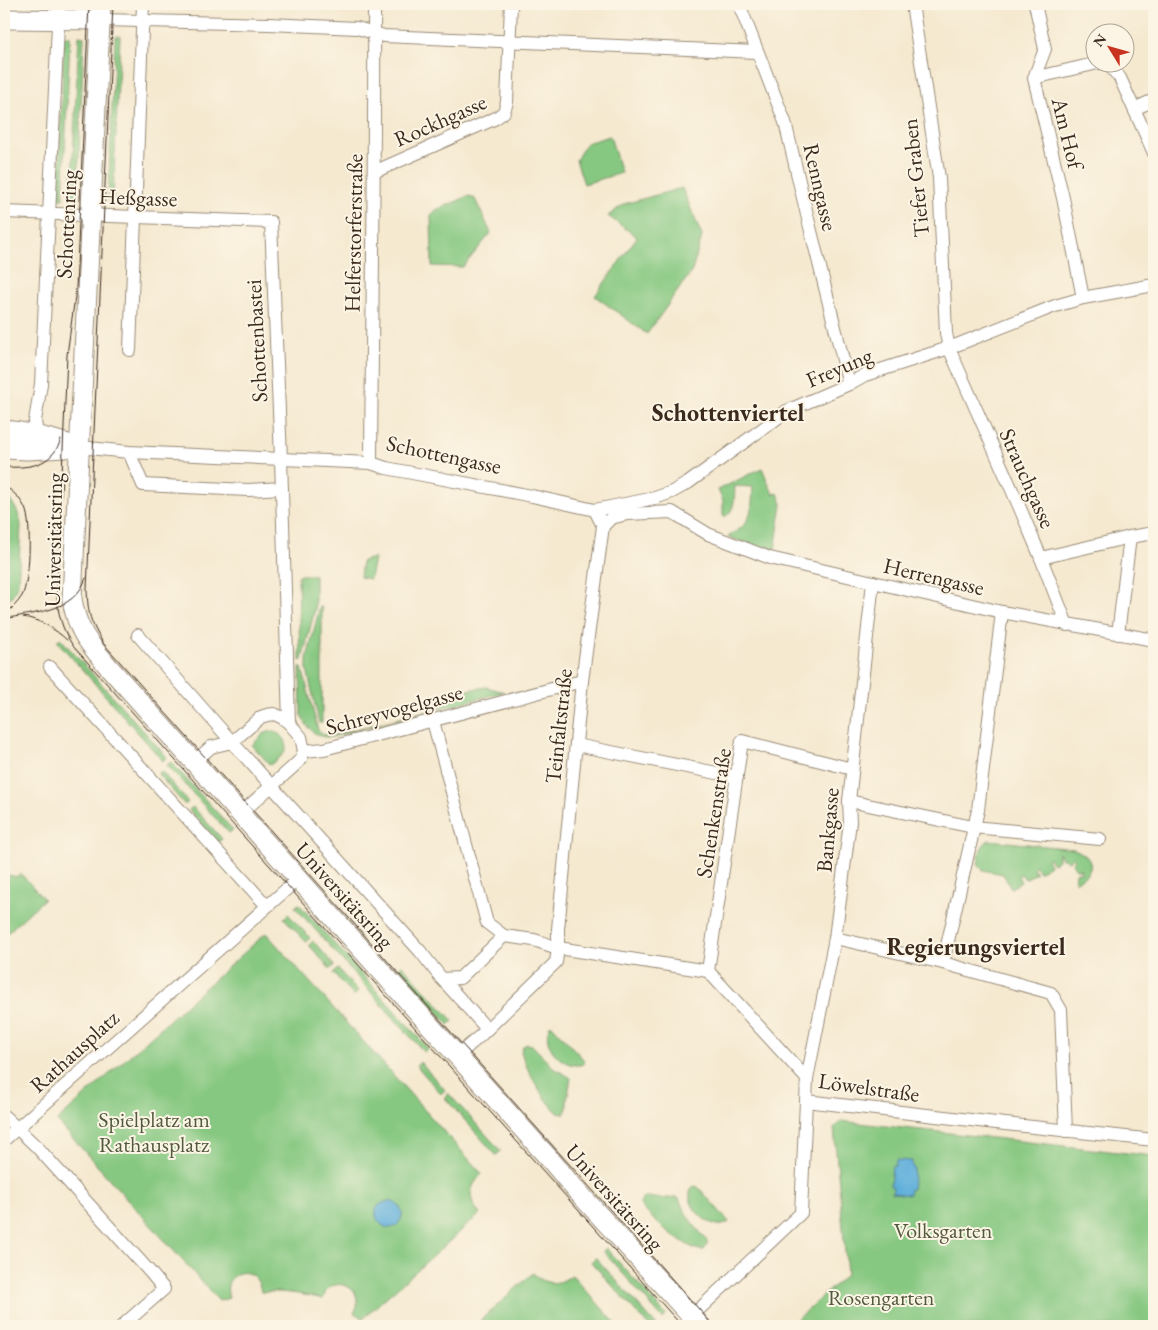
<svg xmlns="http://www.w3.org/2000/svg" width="1158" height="1330" font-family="'EB Garamond',serif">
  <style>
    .green { fill: #86c881; stroke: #607950 }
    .water { fill: #60b0db; stroke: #4e6d7c }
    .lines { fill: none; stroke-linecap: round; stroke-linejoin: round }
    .street-casing { stroke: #988a77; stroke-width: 14 }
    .secondary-casing { stroke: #988a77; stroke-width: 21 }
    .street { stroke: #fff; stroke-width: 12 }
    .secondary { stroke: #fff; stroke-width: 19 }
    .tram { stroke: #3b2a1e; stroke-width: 1 }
    .labels { text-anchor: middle; stroke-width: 4; stroke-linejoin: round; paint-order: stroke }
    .street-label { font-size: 22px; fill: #3b2a1e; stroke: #fcf5e5 }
    .park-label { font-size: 22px; fill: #52593c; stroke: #fcf5e5 }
    .neighbourhood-label { font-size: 24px; font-weight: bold; fill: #3b2a1e; stroke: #fcf5e5 }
  </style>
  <rect width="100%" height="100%" fill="#fcf5e5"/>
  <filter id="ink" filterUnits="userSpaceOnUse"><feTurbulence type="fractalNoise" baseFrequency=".02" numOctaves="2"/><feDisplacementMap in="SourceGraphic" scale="10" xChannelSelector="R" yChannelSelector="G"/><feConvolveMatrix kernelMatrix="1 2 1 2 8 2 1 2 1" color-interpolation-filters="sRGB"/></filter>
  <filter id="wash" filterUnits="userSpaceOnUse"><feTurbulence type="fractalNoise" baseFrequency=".0096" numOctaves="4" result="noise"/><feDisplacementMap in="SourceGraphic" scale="20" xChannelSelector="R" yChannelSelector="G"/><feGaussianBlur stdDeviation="1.12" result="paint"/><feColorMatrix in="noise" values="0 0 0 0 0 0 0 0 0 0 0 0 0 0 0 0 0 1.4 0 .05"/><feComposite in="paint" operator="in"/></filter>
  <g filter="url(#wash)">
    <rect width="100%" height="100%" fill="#f5e9d0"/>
    <g class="green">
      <polygon points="64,36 70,36 63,199 58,199"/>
      <polygon points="79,36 84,37 77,199 71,199"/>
      <polygon points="115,36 120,36 113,200 108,200"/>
      <polygon points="610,136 621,173 584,184 576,160 586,143"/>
      <polygon points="682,188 702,236 692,271 647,334 595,296 637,237 608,216 624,204"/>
      <polygon points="469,196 475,199 491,233 463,267 432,266 431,215 436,210"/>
      <path d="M762,468C766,476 769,488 774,494L778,493L782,504L775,549L754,546L728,537C733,533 738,530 742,527C753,516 752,501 753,487L735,486C734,497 736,511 724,517L723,516V501L718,490Z"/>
      <path d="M4,495C14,503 19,512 21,525L18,584L12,596L4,604Z"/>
      <polygon points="374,558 370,579 360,577 362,561"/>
      <polygon points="298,575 315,575 315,609 302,660 300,661"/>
      <polygon points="320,606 322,608 322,723 319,723 307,669 307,658"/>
      <polygon points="60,638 167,757 163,761 57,641"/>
      <path d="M300,667L302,668L318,730C322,735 326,735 333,735L437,709L463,691L486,687L504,692L332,737C316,738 307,729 301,714Z"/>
      <path d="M271,731C280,733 290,740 285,751C283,756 274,762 270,765L252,745L263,734Z"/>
      <polygon points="171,762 233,830 229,833 167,765"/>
      <polygon points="161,771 188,802 185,805 158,774"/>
      <polygon points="193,807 222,839 218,842 189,810"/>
      <path d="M989,840L1074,849C1082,852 1095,860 1089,871C1087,876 1079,879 1075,882L1076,872H1081V869H1076L1072,863L1075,859L1073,857L1069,861L1061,858L1060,853H1058V860L1053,864L1049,858L1047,859L1050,865L1039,872L1035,866L1033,868L1036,873L1025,879L1021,874L1018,876L1021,882L1011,888L1003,874L983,870L978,865C979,856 980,845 989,840Z"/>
      <path d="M21,874L44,899L4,936V879L10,875C14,877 17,877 21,874Z"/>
      <polygon points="299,904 428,1048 424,1052 295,907"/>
      <polygon points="288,914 310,938 306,942 284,918"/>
      <path d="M266,933L482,1174C468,1188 468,1199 480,1214L363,1318L354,1313C367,1291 339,1275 326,1291C325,1294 324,1297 323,1299C302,1294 283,1291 261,1292C257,1261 220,1270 229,1298L219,1301L57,1121Z"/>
      <polygon points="313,941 334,965 334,966 330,969 309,945"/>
      <polygon points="402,965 453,1021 449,1025 399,968"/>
      <polygon points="338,969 358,992 354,996 333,973"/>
      <path d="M551,1024L584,1060V1064C563,1071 538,1043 551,1024Z"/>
      <path d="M527,1044L532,1045L554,1068L571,1078L567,1099V1109L564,1114L558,1113C543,1098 526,1071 521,1051L523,1046Z"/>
      <polygon points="420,1062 445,1090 441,1094 416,1065"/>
      <polygon points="448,1093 500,1150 500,1152 496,1155 445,1098"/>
      <polygon points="841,1121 1154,1156 1154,1326 789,1326 847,1274 834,1128"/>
      <path d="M693,1186L698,1187L729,1222C726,1224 722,1226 718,1225C702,1223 682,1200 693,1186Z"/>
      <path d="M647,1197L662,1199L675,1197L679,1199C687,1218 693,1224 706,1239C708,1244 707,1246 704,1250C700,1250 699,1250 696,1249C681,1243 647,1217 640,1204L643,1198Z"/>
      <polygon points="606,1248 666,1315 663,1319 603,1251"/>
      <polygon points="595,1258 596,1258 657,1326 649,1326 591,1262"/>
      <path d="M533,1273C545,1285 558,1286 572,1275L618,1326H474Z"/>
    </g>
    <g class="water">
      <polygon points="896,1160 912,1161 912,1167 914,1168 912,1189 910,1189 909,1195 892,1193 893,1187 890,1186 892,1166 895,1166"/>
      <path d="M389,1201C399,1203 406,1211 400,1221C387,1243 359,1206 389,1201Z"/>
    </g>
  </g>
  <g filter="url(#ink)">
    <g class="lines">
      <defs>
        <g id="street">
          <polyline points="739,4 785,122 808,219 849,384"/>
          <polyline points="912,4 939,178 946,333 949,348 1019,506 1041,558 1067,625"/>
          <polyline points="100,20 269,24 357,28 384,36 757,52"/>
          <polyline points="1034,78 1045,49 1035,4"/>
          <polyline points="1134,109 1154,100"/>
          <polyline points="374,172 496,118 504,112 507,102 511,4"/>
          <polyline points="4,212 271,222 281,458 289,723"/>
          <polyline points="1083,298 1063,198 1034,78 1098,63 1104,63 1109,65 1120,78 1154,153"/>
          <polyline points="130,350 143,4"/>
          <polyline points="37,435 35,421 41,384 59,4"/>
          <polyline points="79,447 129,452 371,463 386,468 532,496 595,510 655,498 672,492 688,483 787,411 849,384 865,375 949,348 1055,306 1083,298 1154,285"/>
          <polyline points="129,452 143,485 248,490 282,488"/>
          <path d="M371,463C372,310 375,157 374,4"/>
          <polyline points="603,526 611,518 627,514 672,512 708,534 770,558 1002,612 1154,640"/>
          <polyline points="1041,558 1130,537 1154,533"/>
          <polyline points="1118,634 1130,537"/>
          <polyline points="138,635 232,742 420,951 442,979 487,1029"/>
          <polyline points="50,667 267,906"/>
          <polyline points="433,721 487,923 504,936"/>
          <polyline points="576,745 737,777"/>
          <polyline points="304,751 324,749 582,681"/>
          <polyline points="194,762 211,747 232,742 261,717 267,715 274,714 281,717 289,723 301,737 304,751"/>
          <polyline points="849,801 973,827 1100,839"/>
          <polyline points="240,814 294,766 301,759 304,751"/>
          <polyline points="835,938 943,963 1051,993 1061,1010 1066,1131"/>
          <polyline points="943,963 978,810 1002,612"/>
          <polyline points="708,971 742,741 852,769"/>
          <polyline points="442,979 460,978 504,936 534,940 558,948 708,971 807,1079 806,1101 1005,1124 1154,1140"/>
          <polyline points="457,1056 480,1036 556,962 558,948 558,929 582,681 603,526 595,510"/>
          <polyline points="807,1079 835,938 850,822 849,801 873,582"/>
          <polyline points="4,1116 37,1147 150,1272 164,1289 122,1326"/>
          <polyline points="4,1140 298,879"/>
          <polyline points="691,1317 801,1213 806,1101"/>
        </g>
        <g id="secondary">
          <path d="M101,4L72,599C77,630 87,641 107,665L554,1164L569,1182L700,1326"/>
          <polyline points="4,19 100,20"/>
          <path d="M4,430C30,432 54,440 79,447"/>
          <polyline points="4,449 28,450 65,448"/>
        </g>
      </defs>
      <use href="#street" class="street-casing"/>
      <use href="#secondary" class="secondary-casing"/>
      <use href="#street" class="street"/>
      <use href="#secondary" class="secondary"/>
      <g class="tram">
        <path d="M89,4L76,289L67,355L57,592C57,613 62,629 73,646L682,1326"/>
        <path d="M113,4L87,589C88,615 90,621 103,643L714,1326"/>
        <path d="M4,467C28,468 52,467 61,439"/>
        <path d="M4,486C13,491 20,498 25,508C32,524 30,580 22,596C17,604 10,610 4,616"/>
        <path d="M23,617C39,619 55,629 67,640"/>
        <path d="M4,619C34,612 74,613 86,578"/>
      </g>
    </g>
  </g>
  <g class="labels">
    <g class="street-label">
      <text transform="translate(440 120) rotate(-24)" y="8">Rockhgasse</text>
      <text transform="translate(1068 133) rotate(76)" y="8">Am Hof</text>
      <text transform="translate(915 178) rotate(-96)" y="8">Tiefer Graben</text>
      <text transform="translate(821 187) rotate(77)" y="8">Renngasse</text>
      <text transform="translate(138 197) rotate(2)" y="8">Heßgasse</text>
      <text transform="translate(66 224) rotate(-87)" y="8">Schottenring</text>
      <text transform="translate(353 233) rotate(-89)" y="8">Helferstorferstraße</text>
      <text transform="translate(256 341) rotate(-93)" y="8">Schottenbastei</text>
      <text transform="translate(839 367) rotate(-23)" y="8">Freyung</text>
      <text transform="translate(444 454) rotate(12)" y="8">Schottengasse</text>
      <text transform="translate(1028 478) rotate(66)" y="8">Strauchgasse</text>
      <text transform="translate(53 540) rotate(-89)" y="8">Universitätsring</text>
      <text transform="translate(934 576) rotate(13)" y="8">Herrengasse</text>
      <text transform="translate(394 709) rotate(-15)" y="8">Schreyvogelgasse</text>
      <text transform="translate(558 726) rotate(-84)" y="8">Teinfaltstraße</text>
      <text transform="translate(713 813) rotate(-81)" y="8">Schenkenstraße</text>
      <text transform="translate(827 830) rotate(-85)" y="8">Bankgasse</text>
      <text transform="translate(345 895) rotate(48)" y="8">Universitätsring</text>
      <text transform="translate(74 1051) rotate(-42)" y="8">Rathausplatz</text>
      <text transform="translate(869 1087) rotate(8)" y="8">Löwelstraße</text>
      <text transform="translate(615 1197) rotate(48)" y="8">Universitätsring</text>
    </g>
    <g class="park-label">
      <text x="154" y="1127">Spielplatz am<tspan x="154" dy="25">Rathausplatz</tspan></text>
      <text x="943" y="1238">Volksgarten</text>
      <text x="881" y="1305">Rosengarten</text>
    </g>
    <g class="neighbourhood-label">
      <text x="728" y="421">Schottenviertel</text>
      <text x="976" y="955">Regierungsviertel</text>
    </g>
  </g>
  <rect width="1158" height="1330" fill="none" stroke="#fcf5e5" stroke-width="20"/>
  <g transform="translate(1110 48) rotate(307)"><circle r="24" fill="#fcf5e5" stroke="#afa495"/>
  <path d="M0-4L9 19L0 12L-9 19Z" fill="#c8321e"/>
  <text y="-8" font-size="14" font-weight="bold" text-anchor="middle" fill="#3b2a1e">N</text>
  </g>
</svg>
